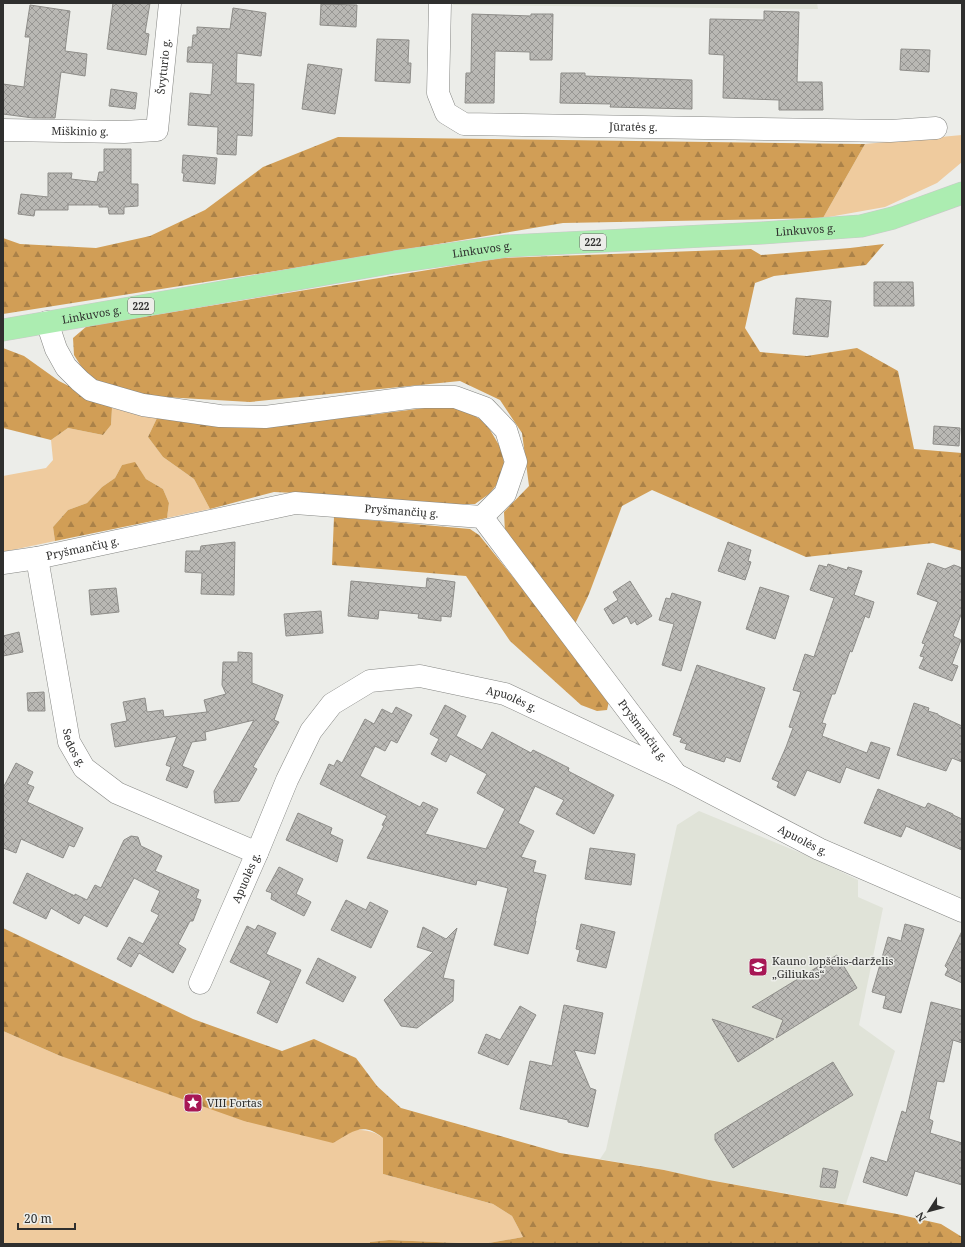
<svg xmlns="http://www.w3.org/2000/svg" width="965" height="1247" font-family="'Noto Serif',serif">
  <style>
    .built { fill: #e0e3d8 }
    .grass { fill: #efcb9e }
    .forest { fill: url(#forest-firs) }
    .building { fill: url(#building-cross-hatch); stroke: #8e8d89 }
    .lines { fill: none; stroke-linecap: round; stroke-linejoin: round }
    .minor-casing { stroke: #858683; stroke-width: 23 }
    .major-casing { stroke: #c9c9c9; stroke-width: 23 }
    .minor { stroke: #fff; stroke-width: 22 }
    .major { stroke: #acedb1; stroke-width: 22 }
    .labels { text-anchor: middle; stroke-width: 3; stroke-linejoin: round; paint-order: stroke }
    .shield { fill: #ecede9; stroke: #686866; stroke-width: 1 }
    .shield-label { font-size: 10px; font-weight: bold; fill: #2f2f2e }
    .street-label { font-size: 11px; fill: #2f2f2e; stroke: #ecede9 }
    .poi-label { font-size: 11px; fill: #2f2f2e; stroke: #ecede9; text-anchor: start }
  </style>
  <defs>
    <pattern id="forest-firs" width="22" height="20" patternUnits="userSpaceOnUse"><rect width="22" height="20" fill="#d19e56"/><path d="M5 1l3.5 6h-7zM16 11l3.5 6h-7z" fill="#aa8148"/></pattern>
    <pattern id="building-cross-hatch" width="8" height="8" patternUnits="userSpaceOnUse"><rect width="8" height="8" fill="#b9b8b4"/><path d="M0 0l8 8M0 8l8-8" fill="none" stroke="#979693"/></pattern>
  </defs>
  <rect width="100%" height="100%" fill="#ecede9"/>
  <g class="built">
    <polygon points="453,3 817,3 818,9 453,5"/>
    <polygon points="699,811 813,858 858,880 858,897 883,908 859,1025 895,1051 846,1204 709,1180 664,1170 600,1159 606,1150 677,825"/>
  </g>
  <g class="grass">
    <polygon points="962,135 962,162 937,183 885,207 823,218 865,144"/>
    <polygon points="112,408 157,418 148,437 163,457 194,479 210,509 167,518 169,503 163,489 146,479 135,463 122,465 115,478 102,487 87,503 68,510 53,527 55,541 3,552 3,476 46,468 53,460 51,440 68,428 103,435 111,425"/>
    <path d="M3,1031L58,1055L356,1130C367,1130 374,1131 383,1138V1174L493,1204L512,1216L523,1237L483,1244L389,1240L370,1242V1244H3Z"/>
  </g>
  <g class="forest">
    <polygon points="338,137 859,144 865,144 823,218 563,223 301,267 3,314 3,238 20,244 96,248 150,236 205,210 263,167"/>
    <polygon points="884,244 866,265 774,276 755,283 745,328 760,352 807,356 857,348 898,371 914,449 962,453 962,551 933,543 806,557 652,490 622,506 589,594 575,624 505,533 504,512 529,486 522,433 500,400 460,381 250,402 147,396 100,386 84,371 74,355 73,338 87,326 501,258 751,249 761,255 850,248"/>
    <polygon points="3,348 24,356 59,381 112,408 111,425 103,435 68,428 51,440 3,428"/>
    <polygon points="456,404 486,423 503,452 505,475 489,494 475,504 453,504 319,494 274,492 210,509 194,479 163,457 148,437 157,418 241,425 362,416"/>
    <polygon points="135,462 146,479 163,489 169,503 167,518 55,541 53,527 68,510 87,503 102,487 115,478 122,465"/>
    <polygon points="334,517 470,529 479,535 610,697 607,710 597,711 581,705 510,641 466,576 332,565"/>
    <path d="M3,928L193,1019L282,1051L314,1039L356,1058L377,1086L401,1108L560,1153L664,1170L709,1180L897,1214L941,1224L962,1237V1244H370V1242L389,1240L483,1244L523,1237L512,1216L493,1204L383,1174V1138C363,1121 352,1132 333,1143L244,1121L58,1055L3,1031Z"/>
  </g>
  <g class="building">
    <polygon points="113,3 150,3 145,33 149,34 146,55 107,49"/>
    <polygon points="321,4 357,5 356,27 320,25"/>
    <polygon points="30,5 70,11 65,51 87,54 85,76 61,72 55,118 33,118 3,114 3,84 24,87 30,37 25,37"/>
    <polygon points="233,8 266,13 261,56 237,53 236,83 254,84 252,136 237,135 236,155 217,154 218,127 188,125 190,93 211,95 213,63 187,62 188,47 192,47 193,35 197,35 197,27 230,29"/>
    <polygon points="764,11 799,12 797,82 822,82 823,110 779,110 779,100 723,98 724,55 709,54 710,19 764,20"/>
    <polygon points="472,14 531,16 531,14 553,14 552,60 530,60 530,52 495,51 494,103 465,103 466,73 471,73"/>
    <polygon points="377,39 409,40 408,63 411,63 410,83 375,81"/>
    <polygon points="901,49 930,50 929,72 900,70"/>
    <polygon points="308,64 342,69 335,114 302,109"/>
    <polygon points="561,73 585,73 585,76 692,80 692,109 610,107 611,104 560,103"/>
    <polygon points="111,89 137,93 135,109 109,106"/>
    <polygon points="104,149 131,149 131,184 138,184 138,206 124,207 124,214 109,214 108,207 99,207 99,205 68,205 68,210 35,210 34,216 18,214 21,194 48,197 48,173 72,173 71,179 97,182 99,172 104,172"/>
    <polygon points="183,155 217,158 215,184 183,181 184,173 182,173"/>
    <polygon points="874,282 913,282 914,306 874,306"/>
    <polygon points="796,298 831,301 828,337 793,334"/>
    <polygon points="934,426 960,428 959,446 933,444"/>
    <polygon points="235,542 234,595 201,594 202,573 185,572 186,551 200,551 201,546"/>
    <polygon points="728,542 751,550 748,561 751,562 745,580 718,571"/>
    <polygon points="928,563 945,569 954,565 962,568 962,612 953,636 961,640 952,664 958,666 952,681 919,668 924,657 920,656 925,644 922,643 938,602 917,594"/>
    <polygon points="828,564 847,570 848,567 862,571 854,595 874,602 869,618 865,616 852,652 850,651 835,694 832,694 822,723 826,724 822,736 867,753 871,742 890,748 879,779 846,767 840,783 807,770 795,796 777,787 779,782 772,779 786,747 793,728 789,727 801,692 793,690 805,654 814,657 834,598 810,590 819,565 827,567"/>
    <polygon points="427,578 455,582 451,617 441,616 441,621 418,618 419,614 379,610 378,619 348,616 351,581 426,588"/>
    <polygon points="630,581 652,616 637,625 635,621 631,624 627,616 613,624 604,609 618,600 613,592"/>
    <polygon points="760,587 789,596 775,639 746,629"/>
    <polygon points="116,588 119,612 91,615 89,590"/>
    <polygon points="672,593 701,602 681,671 662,665 674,624 659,620 666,598 670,599"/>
    <polygon points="321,611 323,633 286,636 284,614"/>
    <polygon points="19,632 23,652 3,656 3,636"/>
    <polygon points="238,652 252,653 252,683 283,695 274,720 279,722 253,767 257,769 239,801 215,803 214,791 254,720 205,732 206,740 192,742 182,766 194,771 187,788 166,780 171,767 166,765 177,736 115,747 111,724 127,721 123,702 145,698 147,712 163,710 164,717 207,712 204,700 226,694 222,685 223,662 238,662"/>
    <polygon points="697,665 765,688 740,762 726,757 724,762 685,749 687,744 680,742 682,738 673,735"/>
    <polygon points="44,692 45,711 28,711 27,693"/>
    <polygon points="914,703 929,708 928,711 938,714 938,715 962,726 962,762 952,758 946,771 897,755"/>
    <polygon points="445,705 466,716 456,736 482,750 492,732 531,753 533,750 569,768 568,771 614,795 594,834 556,814 564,800 535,786 518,823 534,831 521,857 536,861 533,872 546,875 535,921 536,921 528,954 494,945 508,888 477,880 476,885 367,858 384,826 382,825 387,816 320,784 329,764 334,766 337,760 342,763 365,719 374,724 382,709 392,714 396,707 412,715 397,743 391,740 385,751 375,746 360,776 420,807 423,802 438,809 425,834 486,849 505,809 477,793 487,774 450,754 446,762 431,754 439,739 430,734"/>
    <polygon points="16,763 33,772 27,784 34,787 27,802 83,828 74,847 69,845 63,858 21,839 16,853 3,848 3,788"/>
    <polygon points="878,789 925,808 928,803 953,814 953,815 962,819 962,850 906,826 901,837 864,823"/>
    <polygon points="298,813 332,828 330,834 343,840 337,862 286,840"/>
    <polygon points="131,836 138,837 141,846 162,856 155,871 199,890 196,898 201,900 193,921 190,921 178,944 186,949 173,973 139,953 131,967 117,959 129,937 143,944 159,915 151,911 160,891 134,878 107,927 84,915 79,924 51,908 46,919 13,903 27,873 75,896 75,894 87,900 95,885 101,888 124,840"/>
    <polygon points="590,848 635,854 631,885 585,879"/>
    <polygon points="279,867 303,879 296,894 311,902 304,916 271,899 272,893 266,891"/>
    <polygon points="346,900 366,910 370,902 388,911 371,948 331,930"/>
    <polygon points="581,924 615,932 606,968 577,961 580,950 576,949"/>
    <polygon points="905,924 924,929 901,1013 883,1008 886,996 872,992 888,937 901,941"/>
    <polygon points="258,925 276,933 266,954 301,970 277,1023 257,1013 271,981 230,962 247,926 255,930"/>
    <polygon points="423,927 446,939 457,928 443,978 454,980 453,1001 417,1028 401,1026 384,1000 433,952 417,947"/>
    <polygon points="962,931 962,983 945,975 948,969 945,966"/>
    <polygon points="837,955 857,988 776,1038 783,1020 752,1007"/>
    <polygon points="318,958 356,977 343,1002 306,983"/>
    <polygon points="931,1002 962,1010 962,1043 953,1040 944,1082 937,1081 929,1119 933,1121 930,1133 962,1143 962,1185 915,1171 907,1196 863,1182 871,1157 887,1162 902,1111 906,1113"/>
    <polygon points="564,1005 603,1013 595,1054 574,1050 590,1088 596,1090 588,1127 568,1122 568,1120 520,1109 530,1061 552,1066"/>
    <polygon points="520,1006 536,1015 508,1065 478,1053 486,1034 500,1040"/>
    <polygon points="712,1019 774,1039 738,1062"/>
    <polygon points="833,1062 853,1095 733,1168 715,1140 715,1134"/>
    <polygon points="823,1168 838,1171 835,1188 820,1187"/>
  </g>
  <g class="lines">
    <defs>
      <g id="minor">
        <path id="s1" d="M440,3L438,93L446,113L464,124L890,131L936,128"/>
        <path id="s2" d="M3,130L124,132L157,130L170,3"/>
        <polyline points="47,322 56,349 66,367 80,381 91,390 143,405 220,416 265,417 416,397 455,397 485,408 506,430 516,462 505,494 482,517"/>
        <path id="s3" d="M37,558L69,742L84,768L117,793L257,853"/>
        <path id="s4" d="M3,563L37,558L295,503L482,517L675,773"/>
        <path id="s5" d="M200,983L257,853L287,780L311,731L332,704L370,681L420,676L505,694L677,775L819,849L962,911"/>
      </g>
      <g id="major">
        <path id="s6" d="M3,330L395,262L507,246L762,233L861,226L893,218L962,193"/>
      </g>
    </defs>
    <use href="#minor" class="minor-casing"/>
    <use href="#major" class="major-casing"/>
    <use href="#minor" class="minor"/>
    <use href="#major" class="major"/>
  </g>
  <defs>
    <symbol id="school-square" viewBox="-11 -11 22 22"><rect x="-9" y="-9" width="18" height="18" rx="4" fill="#a71755" stroke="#ecede9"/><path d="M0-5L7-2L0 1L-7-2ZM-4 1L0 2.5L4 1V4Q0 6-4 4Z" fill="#fff"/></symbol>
    <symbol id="sight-square" viewBox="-11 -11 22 22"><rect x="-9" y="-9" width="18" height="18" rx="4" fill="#a71755" stroke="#ecede9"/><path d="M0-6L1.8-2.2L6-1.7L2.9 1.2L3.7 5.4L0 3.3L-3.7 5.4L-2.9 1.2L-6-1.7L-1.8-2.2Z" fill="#fff"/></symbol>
  </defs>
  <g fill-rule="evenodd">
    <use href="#school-square" x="747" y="956" width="22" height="22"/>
    <use href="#sight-square" x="182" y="1092" width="22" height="22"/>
  </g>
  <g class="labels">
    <g class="shield">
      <rect x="580" y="234" width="26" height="16" rx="3"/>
      <rect x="128" y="298" width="26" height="16" rx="3"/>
    </g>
    <g class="shield-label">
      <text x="593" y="246">222</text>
      <text x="141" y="310">222</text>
    </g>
    <g class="street-label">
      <text dy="4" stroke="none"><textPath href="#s2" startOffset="218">Švyturio g.</textPath></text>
      <text dy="4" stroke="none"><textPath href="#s1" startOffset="302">Jūratės g.</textPath></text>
      <text dy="4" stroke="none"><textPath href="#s2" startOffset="77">Miškinio g.</textPath></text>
      <text dy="4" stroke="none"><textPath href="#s6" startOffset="810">Linkuvos g.</textPath></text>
      <text dy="4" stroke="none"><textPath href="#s6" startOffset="486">Linkuvos g.</textPath></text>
      <text dy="4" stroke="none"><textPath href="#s6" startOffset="90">Linkuvos g.</textPath></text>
      <text dy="4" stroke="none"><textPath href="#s4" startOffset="405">Pryšmančių g.</textPath></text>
      <text dy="4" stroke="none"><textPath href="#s4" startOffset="81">Pryšmančių g.</textPath></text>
      <text dy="4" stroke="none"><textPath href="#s5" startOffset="499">Apuolės g.</textPath></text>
      <text dy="4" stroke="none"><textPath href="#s4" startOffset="753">Pryšmančių g.</textPath></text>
      <text dy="4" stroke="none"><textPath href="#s3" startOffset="194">Sedos g.</textPath></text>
      <text dy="4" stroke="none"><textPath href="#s5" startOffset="823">Apuolės g.</textPath></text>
      <text dy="4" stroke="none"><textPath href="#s5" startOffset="115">Apuolės g.</textPath></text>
    </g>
    <g class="poi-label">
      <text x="772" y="965">Kauno lopšelis-darželis<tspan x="772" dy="13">„Giliukas“</tspan></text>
      <text x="207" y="1107">VIII Fortas</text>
    </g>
  </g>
  <rect width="965" height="1247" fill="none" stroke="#2f2f2e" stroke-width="8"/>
  <g transform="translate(929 1211) rotate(234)" stroke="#ecede9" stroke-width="3" paint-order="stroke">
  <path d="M0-3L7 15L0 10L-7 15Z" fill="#2f2f2e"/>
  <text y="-6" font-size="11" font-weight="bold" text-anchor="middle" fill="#2f2f2e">N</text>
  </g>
  <path d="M18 1223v6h57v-6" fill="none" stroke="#2f2f2e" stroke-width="2"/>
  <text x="24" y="1223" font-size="12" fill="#2f2f2e" stroke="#ecede9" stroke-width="3" paint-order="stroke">20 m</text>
</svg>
